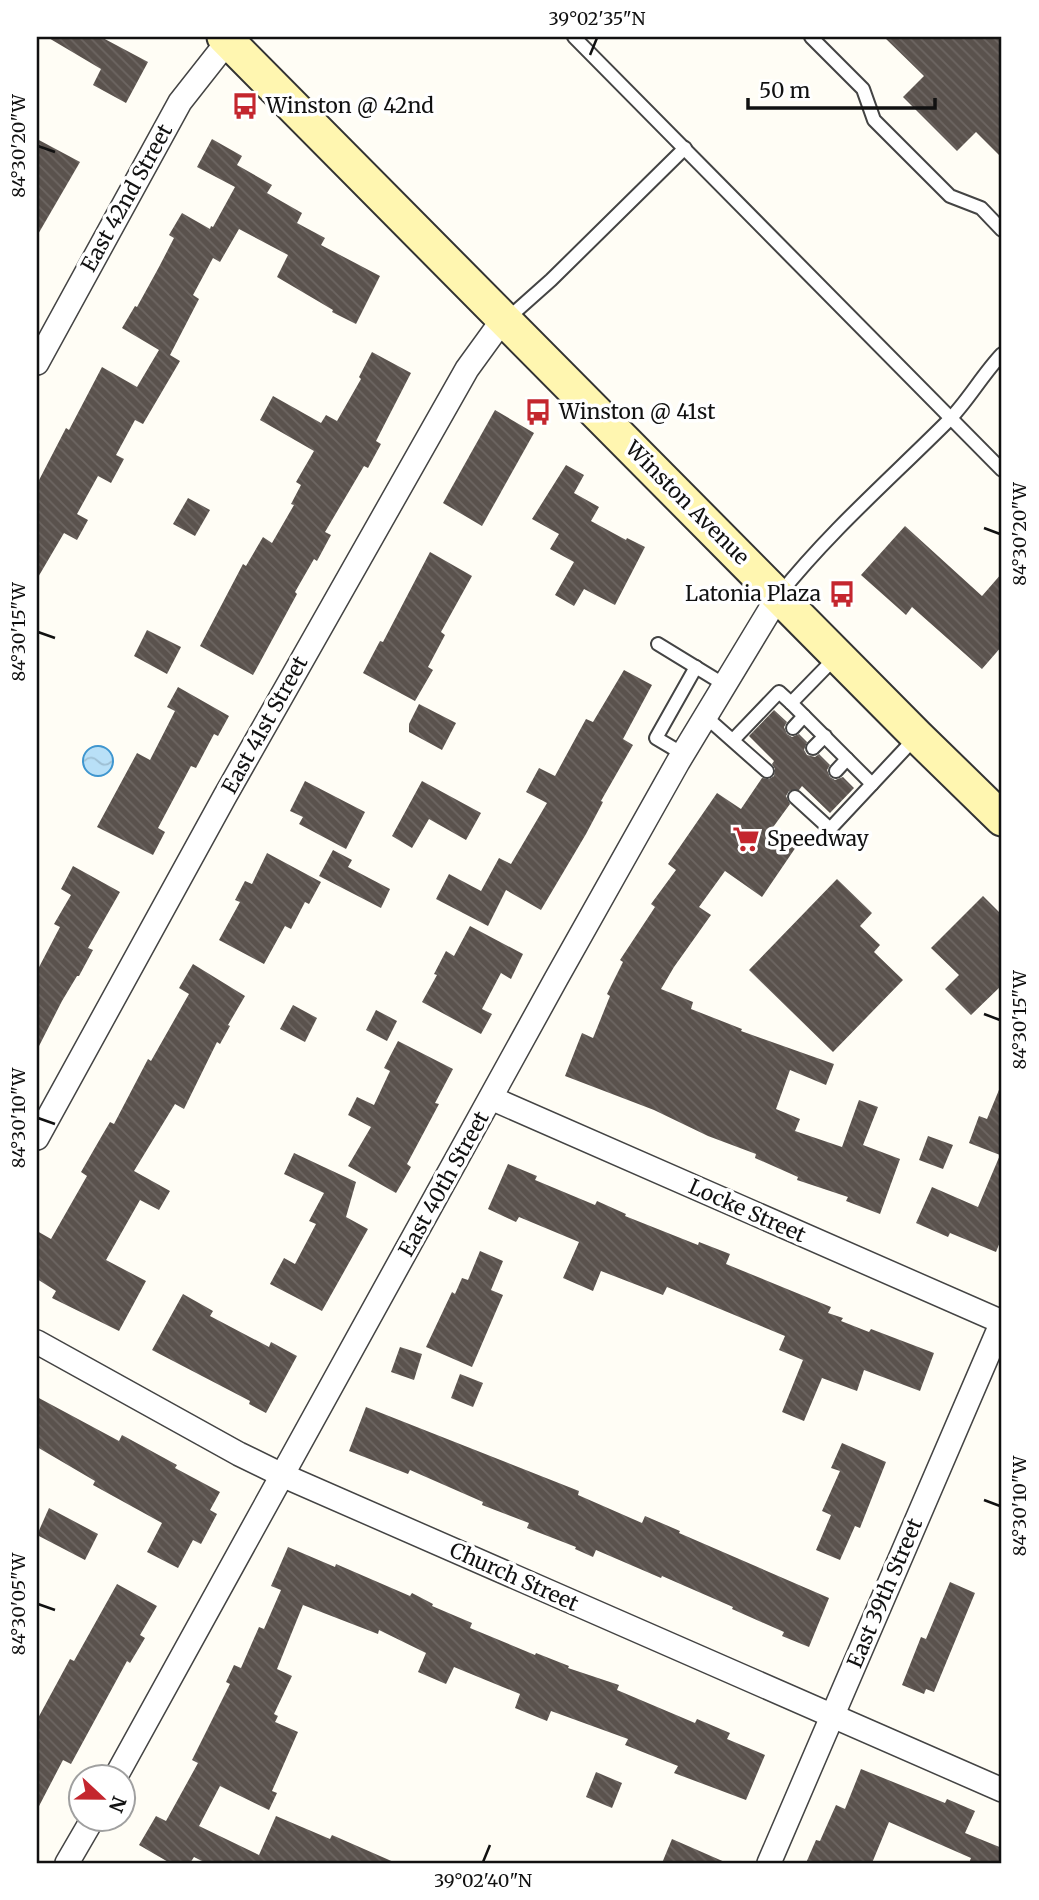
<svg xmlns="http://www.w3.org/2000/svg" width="1039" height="1900" font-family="Merriweather,serif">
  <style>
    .water { fill: url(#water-waves); stroke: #3f96cf; stroke-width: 2 }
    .building { fill: url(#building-back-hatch) }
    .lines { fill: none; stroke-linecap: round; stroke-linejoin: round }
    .lane-casing { stroke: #444; stroke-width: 16 }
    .street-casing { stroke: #444; stroke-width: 26 }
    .secondary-casing { stroke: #333; stroke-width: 37 }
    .lane { stroke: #fff; stroke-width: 12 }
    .street { stroke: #fff; stroke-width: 23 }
    .secondary { stroke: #fff6b0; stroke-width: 33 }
    .ticks { fill: none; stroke: #111; stroke-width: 2.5 }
    .labels { text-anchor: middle; stroke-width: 7; stroke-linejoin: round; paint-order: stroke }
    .poi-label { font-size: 21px; fill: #111; stroke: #fff; text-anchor: start }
    .street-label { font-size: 21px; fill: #111; stroke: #fff }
    .neatline { fill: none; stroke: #111; stroke-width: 2.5 }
    .ticks-label { font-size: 18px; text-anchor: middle; fill: #111 }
  </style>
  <defs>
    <pattern id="water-waves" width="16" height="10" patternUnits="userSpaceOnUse" patternTransform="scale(1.75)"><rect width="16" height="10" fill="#b9e0f7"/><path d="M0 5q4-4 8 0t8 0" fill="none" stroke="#9ebfd3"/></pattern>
    <pattern id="building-back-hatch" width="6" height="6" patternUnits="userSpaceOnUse" patternTransform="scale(1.75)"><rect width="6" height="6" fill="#5a524d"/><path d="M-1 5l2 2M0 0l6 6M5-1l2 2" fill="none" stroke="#6d6662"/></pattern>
  </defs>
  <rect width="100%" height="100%" fill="#fffdf5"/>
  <circle class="water" cx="98" cy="761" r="15"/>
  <g class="building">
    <polygon points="47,37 101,37 148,62 126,103 93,85 101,69"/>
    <polygon points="884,37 1002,37 1002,158 976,132 957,151 903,97 924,76"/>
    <polygon points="37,139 80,162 37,236"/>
    <polygon points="212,139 242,156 237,165 272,185 267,193 302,213 297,223 325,238 321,245 380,276 356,324 332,312 333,310 277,277 288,255 239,229 220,262 213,258 193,295 199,299 170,355 180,361 143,424 135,420 116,455 124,459 111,483 98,476 77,514 88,520 77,540 64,533 37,579 37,484 66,428 69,430 102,367 137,387 159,350 122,328 135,306 137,307 159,267 174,238 169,235 182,213 210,229 211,226 213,227 235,187 197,167"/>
    <polygon points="372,352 411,373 376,441 381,444 368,468 364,466 325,532 331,535 317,561 314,559 295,592 297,594 253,675 200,646 243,564 246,566 263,537 272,543 294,505 291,504 301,485 296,482 314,451 260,420 273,396 321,423 326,415 337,421 361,379 359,377"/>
    <polygon points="495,410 534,433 482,526 443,503"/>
    <polygon points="566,465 584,475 574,493 599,507 591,521 626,540 627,538 645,547 615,605 584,589 574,606 555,595 574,562 550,549 559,534 532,519"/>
    <polygon points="188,498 210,510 195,536 173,524"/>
    <polygon points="905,526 982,596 1002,573 1002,646 982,669 912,607 906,615 861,575"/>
    <polygon points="430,552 472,576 441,632 445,635 428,667 433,670 415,701 363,673 380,641 383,642"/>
    <polygon points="147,630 181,647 167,674 134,656"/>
    <polygon points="624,670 652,685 623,739 633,745 601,801 603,802 586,834 541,910 506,890 488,926 436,899 449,874 481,891 499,858 511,864 547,803 526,792 539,768 555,776 586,719 593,722"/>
    <polygon points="178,687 229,716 218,736 214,734 196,768 191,766 158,828 165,832 153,855 97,827 137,753 150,760 175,711 167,707"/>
    <polygon points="419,704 456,723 442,750 409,732 409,724"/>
    <polygon points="774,710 787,722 784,727 787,734 792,737 799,734 807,742 804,750 807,755 815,757 819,754 830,765 827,770 830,777 835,780 843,777 854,788 830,813 802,786 799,790 789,791 786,796 790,804 771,830 796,847 762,897 725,871 699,907 711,915 674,967 661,989 693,1002 691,1009 742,1029 741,1031 834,1064 826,1085 790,1070 776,1109 800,1119 795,1131 842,1147 859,1100 878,1107 863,1145 900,1159 880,1214 846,1201 848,1197 797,1180 798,1177 755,1158 756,1154 708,1136 654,1110 565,1076 582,1033 593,1038 610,996 607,994 623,962 620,960 655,907 651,904 676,870 668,864 717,793 741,809 762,778 769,779 774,776 775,769 772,764 774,761 749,736"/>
    <polygon points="305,781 365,812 346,849 299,824 303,817 290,811"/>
    <polygon points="422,781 481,813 466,840 429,819 412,848 392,836"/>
    <polygon points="333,850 352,860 348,867 390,889 381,908 319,876"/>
    <polygon points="267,853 321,882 309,904 305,902 291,929 285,926 264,964 219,940 240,902 235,900 245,881 252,884"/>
    <polygon points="73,866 120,892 88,948 93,950 79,976 77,976 62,1001 37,1050 37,971 60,927 54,924 71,895 61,889"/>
    <polygon points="837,879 872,913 860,926 880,945 874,952 903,980 833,1052 749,970"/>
    <polygon points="983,896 1002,915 1002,985 971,1015 945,989 959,975 931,948"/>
    <polygon points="470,926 523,954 511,979 501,973 482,1009 492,1014 481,1034 422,1002 437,975 434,974 446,951 454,956"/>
    <polygon points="193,964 245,996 228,1025 230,1026 220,1044 217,1042 184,1109 175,1104 134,1171 170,1191 159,1210 140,1200 106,1260 146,1281 119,1331 52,1298 56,1291 37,1279 37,1231 51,1239 87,1176 81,1172 100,1139 110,1122 114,1124 148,1059 151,1061 189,994 179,988"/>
    <polygon points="293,1005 317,1018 305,1042 280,1029"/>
    <polygon points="376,1010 397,1021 387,1041 366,1030"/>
    <polygon points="398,1041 453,1069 435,1103 439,1104 407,1164 411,1167 396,1193 348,1166 371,1127 348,1115 357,1097 374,1105 390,1071 384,1068"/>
    <polygon points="1001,1085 1002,1237 996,1252 950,1233 948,1237 916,1223 932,1187 978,1207 1000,1155 969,1143 979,1116 987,1119"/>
    <polygon points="928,1136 953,1145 943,1169 919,1160"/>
    <polygon points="294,1153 356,1182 346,1217 368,1229 322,1311 270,1284 284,1258 295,1264 316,1224 309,1221 324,1193 284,1174"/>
    <polygon points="508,1164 537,1176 535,1180 595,1205 597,1201 626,1214 625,1216 698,1245 699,1242 730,1254 726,1264 831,1307 828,1313 843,1318 841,1321 869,1332 871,1329 934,1353 920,1391 864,1370 857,1391 822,1378 804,1421 782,1412 803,1360 779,1350 785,1336 667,1287 663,1295 601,1271 593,1291 563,1278 579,1242 519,1217 516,1222 488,1209"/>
    <polygon points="480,1251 503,1261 491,1290 503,1295 472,1367 426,1347 452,1292 455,1294 462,1278 468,1280"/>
    <polygon points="183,1294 213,1311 210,1316 269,1347 271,1342 297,1356 266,1413 249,1404 250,1401 152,1350"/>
    <polygon points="400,1347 422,1354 414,1380 391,1372"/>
    <polygon points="460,1374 483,1383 473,1407 451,1398"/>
    <polygon points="37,1397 119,1441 122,1435 177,1465 175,1468 220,1492 210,1510 217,1514 201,1544 193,1540 178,1568 147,1552 162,1523 93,1485 95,1481 37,1447"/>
    <polygon points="366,1407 579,1491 578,1495 642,1523 645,1516 680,1531 679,1533 829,1598 809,1647 782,1636 784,1632 732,1609 733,1607 662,1576 661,1578 596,1550 593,1557 575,1549 576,1547 527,1528 529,1523 482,1505 483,1502 410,1470 408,1474 349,1451"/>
    <polygon points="842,1443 886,1462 860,1528 855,1526 840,1560 816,1550 831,1515 822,1511 840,1471 831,1468"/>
    <polygon points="49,1508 98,1534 85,1560 37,1535"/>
    <polygon points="288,1547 335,1567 336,1564 410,1596 412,1593 433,1604 432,1606 472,1623 470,1628 535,1655 536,1653 569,1666 568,1668 619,1685 617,1690 695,1723 697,1719 730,1733 727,1739 765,1755 746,1800 674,1773 678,1766 625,1745 628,1739 551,1711 547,1721 515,1708 520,1694 454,1667 446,1684 418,1672 426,1653 379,1630 378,1634 303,1605 277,1669 292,1676 274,1714 278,1716 275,1722 298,1732 272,1791 277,1793 269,1810 220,1786 199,1826 259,1855 276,1816 330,1839 332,1835 396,1863 206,1863 194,1857 190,1863 170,1863 139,1845 156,1816 166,1821 198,1763 192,1760 230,1684 226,1682 234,1665 241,1668 259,1627 264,1629 281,1590 271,1586"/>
    <polygon points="950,1582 975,1593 934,1692 926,1689 924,1694 902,1685 921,1637 926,1639"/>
    <polygon points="117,1584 157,1606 140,1635 145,1638 130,1663 127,1661 71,1764 63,1760 37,1810 37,1720 70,1659 74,1661"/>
    <polygon points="861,1769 945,1803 947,1799 975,1811 965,1833 1002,1848 1002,1863 969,1863 971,1858 889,1822 872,1863 806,1863 816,1840 820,1841 836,1805 845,1809"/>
    <polygon points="596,1772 622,1783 612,1808 586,1797"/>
    <polygon points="672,1839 727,1863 662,1863"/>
  </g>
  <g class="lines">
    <defs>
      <g id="lane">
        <polyline points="574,37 1002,470"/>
        <polyline points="811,37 863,89 874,120 950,196 981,208 1002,230"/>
        <polyline points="506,320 551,280 685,148"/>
        <path d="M779,595C830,531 890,479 948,421C968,401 982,375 1002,354"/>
        <polyline points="658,644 725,685"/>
        <polyline points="791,703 872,784"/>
        <polyline points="706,717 767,771"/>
        <polyline points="793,728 804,716"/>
        <polyline points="733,740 779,692 791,703 836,657"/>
        <polyline points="813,748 825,736"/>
        <polyline points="683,754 656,738 696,667"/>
        <polyline points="836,771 847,759"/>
        <polyline points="795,797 830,829 917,736"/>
      </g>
      <g id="street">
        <polyline points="37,363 180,102 228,41"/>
        <polyline points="491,1098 1002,1322"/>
        <polyline points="37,1138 225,796 467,369 496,329 506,320"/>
        <polyline points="37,1342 239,1454 282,1475 1002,1790"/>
        <polyline points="115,1778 556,979 678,762 779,595"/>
        <polyline points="67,1863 92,1820"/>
        <polyline points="769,1863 1002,1322"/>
      </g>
      <polyline id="secondary" points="224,37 917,736 1002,819"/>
    </defs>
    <use href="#lane" class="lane-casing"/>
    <use href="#street" class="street-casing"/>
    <use href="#secondary" class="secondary-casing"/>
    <use href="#lane" class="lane"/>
    <use href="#street" class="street"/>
    <use href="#secondary" class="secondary"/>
  </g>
  <path class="ticks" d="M590,55L597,38M38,146L55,152M984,528L1000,534M38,632L55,638M984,1014L1000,1020M38,1118L55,1124M984,1500L1000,1506M38,1604L55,1610M483,1862L490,1845"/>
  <defs>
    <symbol id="bus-bare" viewBox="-9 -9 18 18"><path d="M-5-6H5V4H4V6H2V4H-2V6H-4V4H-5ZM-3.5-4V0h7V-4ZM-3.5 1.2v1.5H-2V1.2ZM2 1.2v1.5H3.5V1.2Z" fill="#c4262e" stroke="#fff" stroke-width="2.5" paint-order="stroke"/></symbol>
    <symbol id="supermarket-bare" viewBox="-9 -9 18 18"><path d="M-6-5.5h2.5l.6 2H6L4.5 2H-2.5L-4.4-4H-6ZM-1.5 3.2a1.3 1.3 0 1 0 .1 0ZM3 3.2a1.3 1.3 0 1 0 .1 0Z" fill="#c4262e" stroke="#fff" stroke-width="2.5" paint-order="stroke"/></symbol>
  </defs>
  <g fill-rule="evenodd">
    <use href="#bus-bare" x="226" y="87" width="38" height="38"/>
    <use href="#bus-bare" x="519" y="393" width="38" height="38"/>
    <use href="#bus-bare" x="823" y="575" width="38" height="38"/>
    <use href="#supermarket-bare" x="727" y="820" width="38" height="38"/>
  </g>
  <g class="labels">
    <g class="poi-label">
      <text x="266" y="113">Winston @ 42nd</text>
      <text x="559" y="419">Winston @ 41st</text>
      <text x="821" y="601" text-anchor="end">Latonia Plaza</text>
      <text x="767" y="846">Speedway</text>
    </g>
    <g class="street-label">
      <text transform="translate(127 198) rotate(-61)" y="7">East 42nd Street</text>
      <text transform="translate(687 503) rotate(45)" y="7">Winston Avenue</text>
      <text transform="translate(265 725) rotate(-61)" y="7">East 41st Street</text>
      <text transform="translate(444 1184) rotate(-61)" y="7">East 40th Street</text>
      <text transform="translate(747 1211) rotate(24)" y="7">Locke Street</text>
      <text transform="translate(514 1577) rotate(24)" y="7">Church Street</text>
      <text transform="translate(885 1593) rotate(-67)" y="7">East 39th Street</text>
    </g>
  </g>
  <rect width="1039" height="1900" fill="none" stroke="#ffffff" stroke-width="77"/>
  <g transform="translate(102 1798) rotate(112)"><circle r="33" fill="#ffffff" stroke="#a0a0a0" stroke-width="2"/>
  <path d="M0-5L12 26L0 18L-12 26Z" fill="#c4262e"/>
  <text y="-10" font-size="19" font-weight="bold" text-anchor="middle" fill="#111111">N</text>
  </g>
  <path d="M748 98v10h187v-10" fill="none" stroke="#111111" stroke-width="3.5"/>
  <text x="759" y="98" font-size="21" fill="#111111" stroke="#ffffff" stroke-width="5" paint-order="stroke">50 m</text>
  <rect x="38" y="38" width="962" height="1824" class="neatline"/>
  <g class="ticks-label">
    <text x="597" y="25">39°02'35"N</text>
    <text transform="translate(19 146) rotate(-90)" y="6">84°30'20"W</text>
    <text transform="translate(1020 534) rotate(-90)" y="6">84°30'20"W</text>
    <text transform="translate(19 632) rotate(-90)" y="6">84°30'15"W</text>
    <text transform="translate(1020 1020) rotate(-90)" y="6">84°30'15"W</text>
    <text transform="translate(19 1118) rotate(-90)" y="6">84°30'10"W</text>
    <text transform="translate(1020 1506) rotate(-90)" y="6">84°30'10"W</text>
    <text transform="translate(19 1604) rotate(-90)" y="6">84°30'05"W</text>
    <text x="483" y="1887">39°02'40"N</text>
  </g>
</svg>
